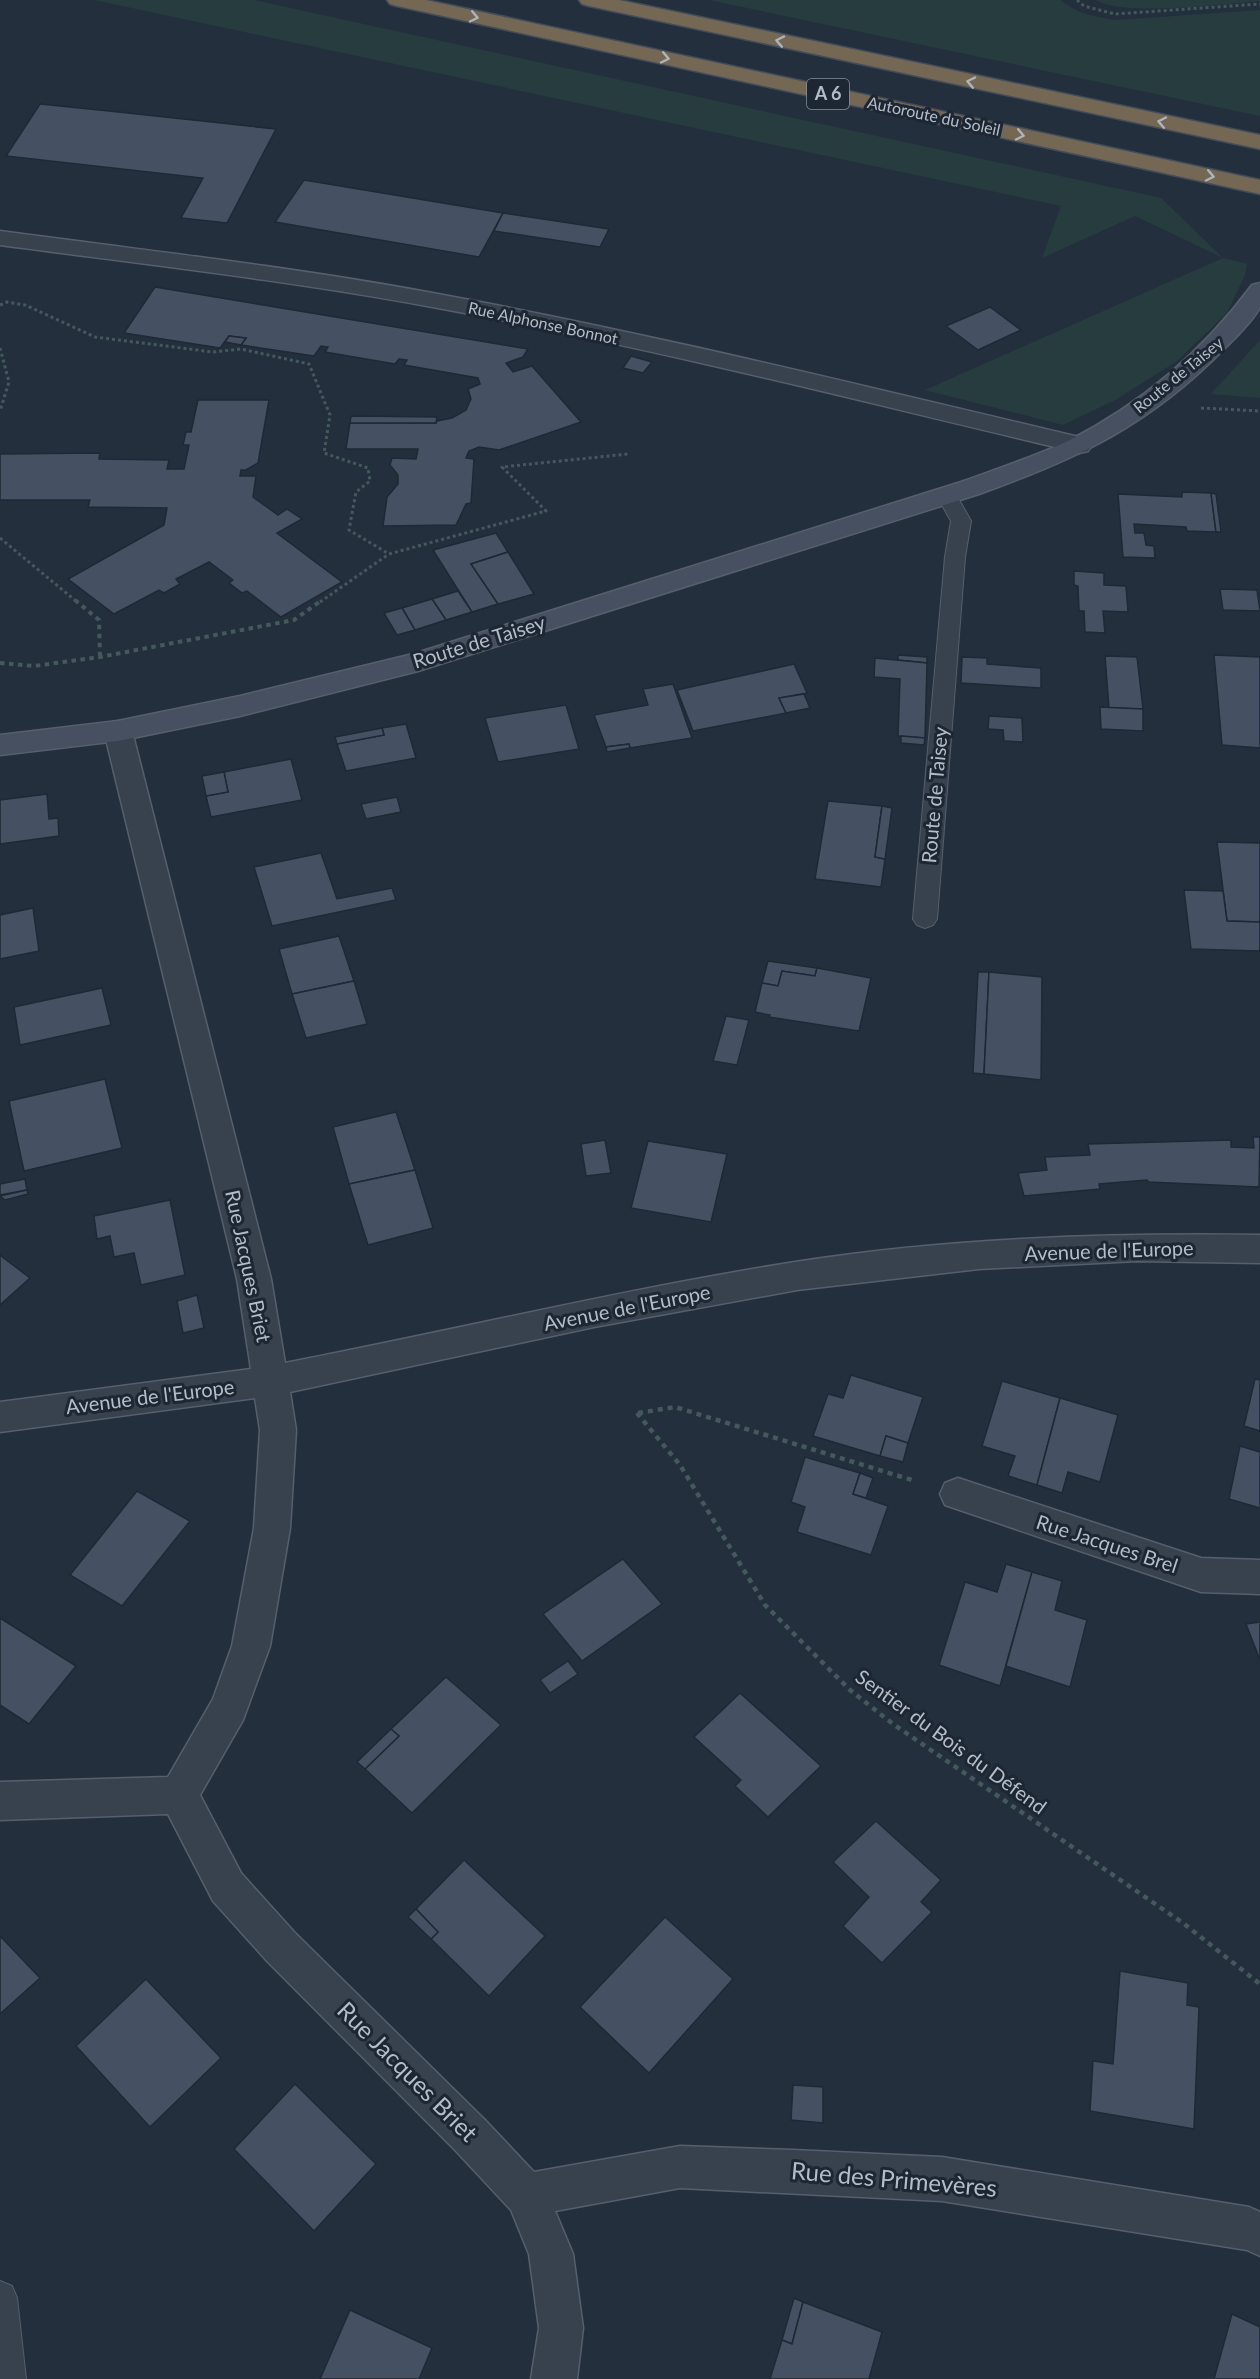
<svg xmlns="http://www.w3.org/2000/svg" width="1260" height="2379" font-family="Lato,sans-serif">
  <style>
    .green { fill: #263c3f }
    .building { fill: #455162; stroke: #1f2835; stroke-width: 1.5 }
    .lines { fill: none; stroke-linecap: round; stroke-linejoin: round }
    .lane-casing { stroke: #565f6c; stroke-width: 2 }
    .street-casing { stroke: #565f6c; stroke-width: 3 }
    .secondary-casing { stroke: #565f6c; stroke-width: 3 }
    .highway-casing { stroke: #434c59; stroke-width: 3 }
    .path-far2 { stroke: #44595c; stroke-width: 3; stroke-dasharray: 3 3; stroke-linecap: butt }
    .path-far1 { stroke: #44595c; stroke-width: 4; stroke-dasharray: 4.5 4.5; stroke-linecap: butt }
    .path { stroke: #44595c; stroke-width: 4.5; stroke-dasharray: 5 5; stroke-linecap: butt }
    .lane { fill: #38414e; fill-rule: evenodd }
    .street { fill: #38414e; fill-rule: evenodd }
    .secondary { fill: #465061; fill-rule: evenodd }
    .highway { fill: #746855; fill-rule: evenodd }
    .oneway { stroke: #aeb4bd }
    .labels { text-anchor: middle; stroke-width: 6; stroke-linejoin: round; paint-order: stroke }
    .far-street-label { font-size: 16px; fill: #b4bcc9; stroke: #1d2633 }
    .shield { fill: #1d2633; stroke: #878f9c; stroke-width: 1.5 }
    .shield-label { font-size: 18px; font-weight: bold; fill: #b4bcc9 }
    .street-label { font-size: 20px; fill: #b4bcc9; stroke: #1d2633 }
    .near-street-label { font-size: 24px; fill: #b4bcc9; stroke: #1d2633 }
  </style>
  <rect width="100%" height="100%" fill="#242f3e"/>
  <g class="green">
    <polygon points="94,0 254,0 1161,198 1223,258 1247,264 1245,275 1227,313 1176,362 1115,400 1063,425 925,390 1223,258 1135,216 1042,258 1061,206"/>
    <path d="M709,0H1061C1076,14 1097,17 1116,20L1260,10V116Z"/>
    <path d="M1096,0H1260V1C1224,4 1123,17 1096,0Z"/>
    <polygon points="1260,340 1260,398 1211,394"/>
  </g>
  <g class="building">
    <polygon points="40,104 109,111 276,129 227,223 181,218 203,178 6,156"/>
    <polygon points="304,180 503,213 479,257 275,222"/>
    <polygon points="503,213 609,229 600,247 494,231"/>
    <polygon points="155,287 528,349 523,357 506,363 513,372 532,366 581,422 499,450 479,447 469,451 466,458 474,459 471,503 466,504 456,525 383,526 387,497 398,484 398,475 390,465 392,458 416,459 418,449 346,449 350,423 436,423 437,421 452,418 466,410 471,399 468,389 480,384 478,378 404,365 407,360 399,359 395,364 325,352 328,347 321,346 314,356 241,345 246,338 229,336 220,348 124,333"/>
    <polygon points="990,307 1021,330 978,350 946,326"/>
    <polygon points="229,336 246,338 241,345 225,342"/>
    <polygon points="631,356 652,362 643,373 623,368"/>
    <polygon points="198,400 269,400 258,463 246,470 241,470 240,476 256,476 253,497 278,515 287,509 302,519 277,533 342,582 281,617 247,591 242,593 229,583 233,580 209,562 176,579 180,584 164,593 159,590 114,614 68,579 164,525 167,508 88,507 90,500 0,500 0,454 100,453 99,459 169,460 167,469 184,469 189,445 183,445 186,432 191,432"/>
    <polygon points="351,416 437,417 436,423 350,423"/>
    <polygon points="1182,492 1211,493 1216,532 1187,531 1186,527 1134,524 1135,533 1144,533 1146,545 1154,546 1155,558 1123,557 1118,494 1182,497"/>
    <polygon points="1211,493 1216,494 1221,532 1216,532"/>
    <polygon points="496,533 508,552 471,564 498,604 472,612 433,550"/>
    <polygon points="508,552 534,594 498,604 471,564"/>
    <polygon points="1074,571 1104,573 1104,585 1126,586 1128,612 1103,611 1105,633 1085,632 1084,611 1079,611 1078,586 1074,585"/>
    <polygon points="1220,589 1257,590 1260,611 1223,610"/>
    <polygon points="458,591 472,612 446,620 432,599"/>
    <polygon points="432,599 446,620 415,630 402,608"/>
    <polygon points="402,608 415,630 397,635 384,613"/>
    <polygon points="898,655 927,657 927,663 898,660"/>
    <polygon points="1214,655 1260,657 1260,748 1222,745"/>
    <polygon points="1105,656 1137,657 1143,709 1109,708"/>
    <polygon points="962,657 987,658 987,664 1041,668 1041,688 961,683"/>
    <polygon points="875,658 927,663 925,738 898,736 900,679 874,677"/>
    <polygon points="794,664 807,693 779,698 786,713 693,731 677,690"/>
    <polygon points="673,684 692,738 630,748 629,744 606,747 594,715 648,705 643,689"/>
    <polygon points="804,694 810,708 786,713 779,698"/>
    <polygon points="566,705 579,749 498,762 485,718"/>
    <polygon points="1100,707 1143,709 1143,731 1101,729"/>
    <polygon points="989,716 1022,718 1023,742 1004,741 1003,730 988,729"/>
    <polygon points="406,724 416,758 346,771 337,744 384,735 382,728"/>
    <polygon points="382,728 384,735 337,744 335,737"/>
    <polygon points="901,736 925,738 924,745 901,743"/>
    <polygon points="629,744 630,748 607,752 606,747"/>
    <polygon points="291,759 302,800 211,817 206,796 228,792 224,772"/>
    <polygon points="224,772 228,792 206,796 202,776"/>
    <polygon points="47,794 49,819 58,818 59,836 0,844 0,800"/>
    <polygon points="397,797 401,812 366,819 361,804"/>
    <polygon points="828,801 882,806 875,857 885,859 881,887 815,879"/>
    <polygon points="882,806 892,808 885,859 875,857"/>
    <polygon points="1217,842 1260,843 1260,922 1227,921"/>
    <polygon points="321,853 337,899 392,888 396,900 272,926 254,867"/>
    <polygon points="1184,890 1223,891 1227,921 1260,922 1260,951 1191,949"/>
    <polygon points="33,908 39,951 0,959 0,915"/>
    <polygon points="339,936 354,981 292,994 279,949"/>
    <polygon points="768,961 817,968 815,976 782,971 778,986 762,983"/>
    <polygon points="817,968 871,978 859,1031 769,1017 770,1015 755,1012 762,983 778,986 782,971 815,976"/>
    <polygon points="978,972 989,972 984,1074 973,1073"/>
    <polygon points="989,972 1042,977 1041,1080 984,1074"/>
    <polygon points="354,981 367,1024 306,1038 292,994"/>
    <polygon points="102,988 111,1025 20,1045 14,1007"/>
    <polygon points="726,1016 749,1020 737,1065 713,1061"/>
    <polygon points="105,1079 122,1148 24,1171 9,1101"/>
    <polygon points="396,1112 415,1170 349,1184 333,1127"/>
    <polygon points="1253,1137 1260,1137 1259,1187 1149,1182 1147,1180 1099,1184 1100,1189 1024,1196 1018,1173 1047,1170 1045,1157 1090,1155 1088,1144 1231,1140 1231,1147 1254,1148"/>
    <polygon points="605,1140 611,1173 586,1176 581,1144"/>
    <polygon points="648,1141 727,1154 711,1222 631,1208"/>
    <polygon points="415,1170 433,1228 368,1245 349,1184"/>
    <polygon points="25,1179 27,1190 0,1195 0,1184"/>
    <polygon points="27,1190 28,1194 5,1200 0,1196"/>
    <polygon points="170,1200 185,1275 141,1285 134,1253 114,1257 110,1236 97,1239 94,1216"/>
    <polygon points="0,1255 30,1278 0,1305"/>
    <polygon points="197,1295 204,1328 183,1333 177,1301"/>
    <polygon points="851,1375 923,1397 908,1443 886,1436 880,1456 813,1436 828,1394 843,1398"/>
    <polygon points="1255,1379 1260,1380 1260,1431 1244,1426"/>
    <polygon points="1002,1381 1060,1398 1037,1485 1008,1476 1015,1456 982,1446"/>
    <polygon points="1060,1398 1118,1415 1100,1482 1068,1472 1062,1493 1037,1485"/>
    <polygon points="886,1436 908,1443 903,1462 880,1456"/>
    <polygon points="1240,1446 1260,1452 1260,1508 1229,1499"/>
    <polygon points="805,1457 860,1473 853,1494 888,1506 871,1555 797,1532 805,1507 791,1502"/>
    <polygon points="860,1473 873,1478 866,1498 853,1494"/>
    <polygon points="137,1491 190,1521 122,1606 70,1575"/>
    <polygon points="623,1559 662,1604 582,1661 543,1614"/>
    <polygon points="1006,1564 1032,1572 1000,1686 939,1665 965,1582 997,1592"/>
    <polygon points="1032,1572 1062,1581 1055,1610 1087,1620 1070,1687 1006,1666"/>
    <polygon points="0,1618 76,1666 29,1724 0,1705"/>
    <polygon points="1260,1622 1260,1660 1246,1624"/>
    <polygon points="568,1661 578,1674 550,1693 540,1680"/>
    <polygon points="446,1677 501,1725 412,1813 365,1769 399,1736 391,1729"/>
    <polygon points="740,1693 821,1766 768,1817 735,1786 741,1780 694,1737"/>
    <polygon points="391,1729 399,1736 365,1769 357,1762"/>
    <polygon points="876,1821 941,1880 921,1902 932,1912 882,1963 843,1926 869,1897 833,1862"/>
    <polygon points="464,1860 545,1936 489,1996 431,1939 438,1932 416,1909"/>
    <polygon points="416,1909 438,1932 431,1939 408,1917"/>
    <polygon points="665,1917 733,1979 649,2073 580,2007"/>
    <polygon points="0,1936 40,1978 0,2014"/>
    <polygon points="1120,1971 1188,1983 1187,2005 1199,2007 1194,2129 1090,2111 1093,2061 1113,2064"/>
    <polygon points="146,1979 221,2058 150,2127 76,2046"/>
    <polygon points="295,2084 376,2164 314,2231 234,2149"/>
    <polygon points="793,2085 823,2087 823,2123 791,2120"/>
    <polygon points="794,2298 803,2302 792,2344 782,2340"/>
    <polygon points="803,2302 882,2332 869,2379 770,2379 782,2340 792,2344"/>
    <polygon points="350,2310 432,2348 419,2379 320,2379"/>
    <polygon points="1232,2314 1260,2327 1260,2379 1214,2379"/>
  </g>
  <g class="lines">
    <defs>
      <g id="lane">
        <polygon points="947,490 954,491 971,521 965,557 937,919 933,925 925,928 917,925 913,919 945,557 951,521 937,496 940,491"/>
        <polygon points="0,2281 12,2286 17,2298 26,2379 0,2379"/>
      </g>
      <g id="street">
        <path d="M0,231C142,250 285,266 427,292C646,332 862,386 1079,437L1088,439L1092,445L1088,451L1079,453C862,401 646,346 427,306C285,280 142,264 0,245Z"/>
        <path d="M118,721L128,724L132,731L271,1279L285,1363C455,1330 624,1289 795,1262C949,1238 1105,1233 1260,1235V1263L1137,1261L979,1269L797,1290L594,1327L290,1392L296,1430L290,1528L270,1646L243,1720L200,1795L241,1873L295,1933L485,2120L534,2172L680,2146L793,2150L942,2157L1249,2207L1260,2212V2256L1247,2250L942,2201L680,2188L555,2211L573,2254L583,2328L577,2379H531L539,2328L529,2254L511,2210L455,2150L267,1961L213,1901L168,1814L0,1820V1782L168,1777L213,1699L232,1646L254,1528L260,1430L255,1398L0,1432V1402L251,1369L237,1279L104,731L108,724Z"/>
        <polygon points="958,1478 1201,1558 1260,1560 1260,1594 1201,1592 945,1505 940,1494 945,1483"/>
      </g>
      <path id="secondary" d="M1260,283C1260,290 1260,299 1260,306C1257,317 1234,339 1225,348C1150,425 1079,458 979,494L418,671L240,716L118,741L0,755V735L118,721L240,696L413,654L961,482C997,469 1033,457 1068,441C1141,404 1203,351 1252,285Z"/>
      <g id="highway">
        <polygon points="387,0 426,0 1260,180 1260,194 397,6 390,4"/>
        <polygon points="579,0 619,0 1260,135 1260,149 589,6 582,4"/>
      </g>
    </defs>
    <use href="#lane" class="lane-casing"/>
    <use href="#street" class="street-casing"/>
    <use href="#secondary" class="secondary-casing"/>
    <use href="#highway" class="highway-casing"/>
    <g class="path-far2">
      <polyline points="1077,0 1084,6 1115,14 1260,4"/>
      <polyline points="0,305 7,302 25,305 95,337 213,352 241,349 309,364 330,415 324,453 368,468 370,481 356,492 349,530 389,554 546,511 502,467 628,454"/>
      <polyline points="0,348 9,382 0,411"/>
      <polyline points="1201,408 1260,411"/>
      <polyline points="0,538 77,602"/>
      <polyline points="320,602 389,554"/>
    </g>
    <g class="path-far1">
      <polyline points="75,600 99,620 100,657"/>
      <polyline points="0,663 34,666 100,657 294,620 322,600"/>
    </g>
    <g class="path">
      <polyline points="637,1413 680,1465 765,1605 850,1690 893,1724 1183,1923 1260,1984"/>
      <polyline points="638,1413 675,1407 915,1481"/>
    </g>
    <use href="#lane" class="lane"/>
    <use href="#street" class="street"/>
    <use href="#secondary" class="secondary"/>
    <use href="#highway" class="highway"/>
  </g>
  <defs><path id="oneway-chevron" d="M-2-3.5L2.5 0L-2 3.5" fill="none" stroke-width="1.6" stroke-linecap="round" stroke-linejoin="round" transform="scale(1.5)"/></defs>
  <g class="oneway">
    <use href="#oneway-chevron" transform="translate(474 17) rotate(12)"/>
    <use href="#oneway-chevron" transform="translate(780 41) rotate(-168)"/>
    <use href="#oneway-chevron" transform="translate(665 58) rotate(12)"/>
    <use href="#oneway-chevron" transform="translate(971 82) rotate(-168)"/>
    <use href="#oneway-chevron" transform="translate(1162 122) rotate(-168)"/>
    <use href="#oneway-chevron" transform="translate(1020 135) rotate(12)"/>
    <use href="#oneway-chevron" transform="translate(1210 176) rotate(12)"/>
  </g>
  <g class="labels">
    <g class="far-street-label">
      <text transform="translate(934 116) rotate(12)" y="6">Autoroute du Soleil</text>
      <text transform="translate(543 323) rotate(12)" y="6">Rue Alphonse Bonnot</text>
      <text transform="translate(1178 375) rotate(-39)" y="6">Route de Taisey</text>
    </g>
    <rect class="shield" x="807" y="79" width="42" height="30" rx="4.5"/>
    <g class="shield-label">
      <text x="828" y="100">A 6</text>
    </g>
    <g class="street-label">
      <text transform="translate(479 642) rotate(-17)" y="7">Route de Taisey</text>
      <text transform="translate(935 795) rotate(-85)" y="7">Route de Taisey</text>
      <text transform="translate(1109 1251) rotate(-2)" y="7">Avenue de l'Europe</text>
      <text transform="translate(248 1266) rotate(78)" y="7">Rue Jacques Briet</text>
      <text transform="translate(627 1308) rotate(-11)" y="7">Avenue de l'Europe</text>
      <text transform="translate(150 1397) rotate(-7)" y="7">Avenue de l'Europe</text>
      <text transform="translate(1107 1544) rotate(18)" y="7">Rue Jacques Brel</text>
      <text transform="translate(951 1742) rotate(36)" y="7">Sentier du Bois du Défend</text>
    </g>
    <g class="near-street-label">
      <text transform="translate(407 2072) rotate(45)" y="8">Rue Jacques Briet</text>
      <text transform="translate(894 2180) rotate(5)" y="8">Rue des Primevères</text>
    </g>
  </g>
</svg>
